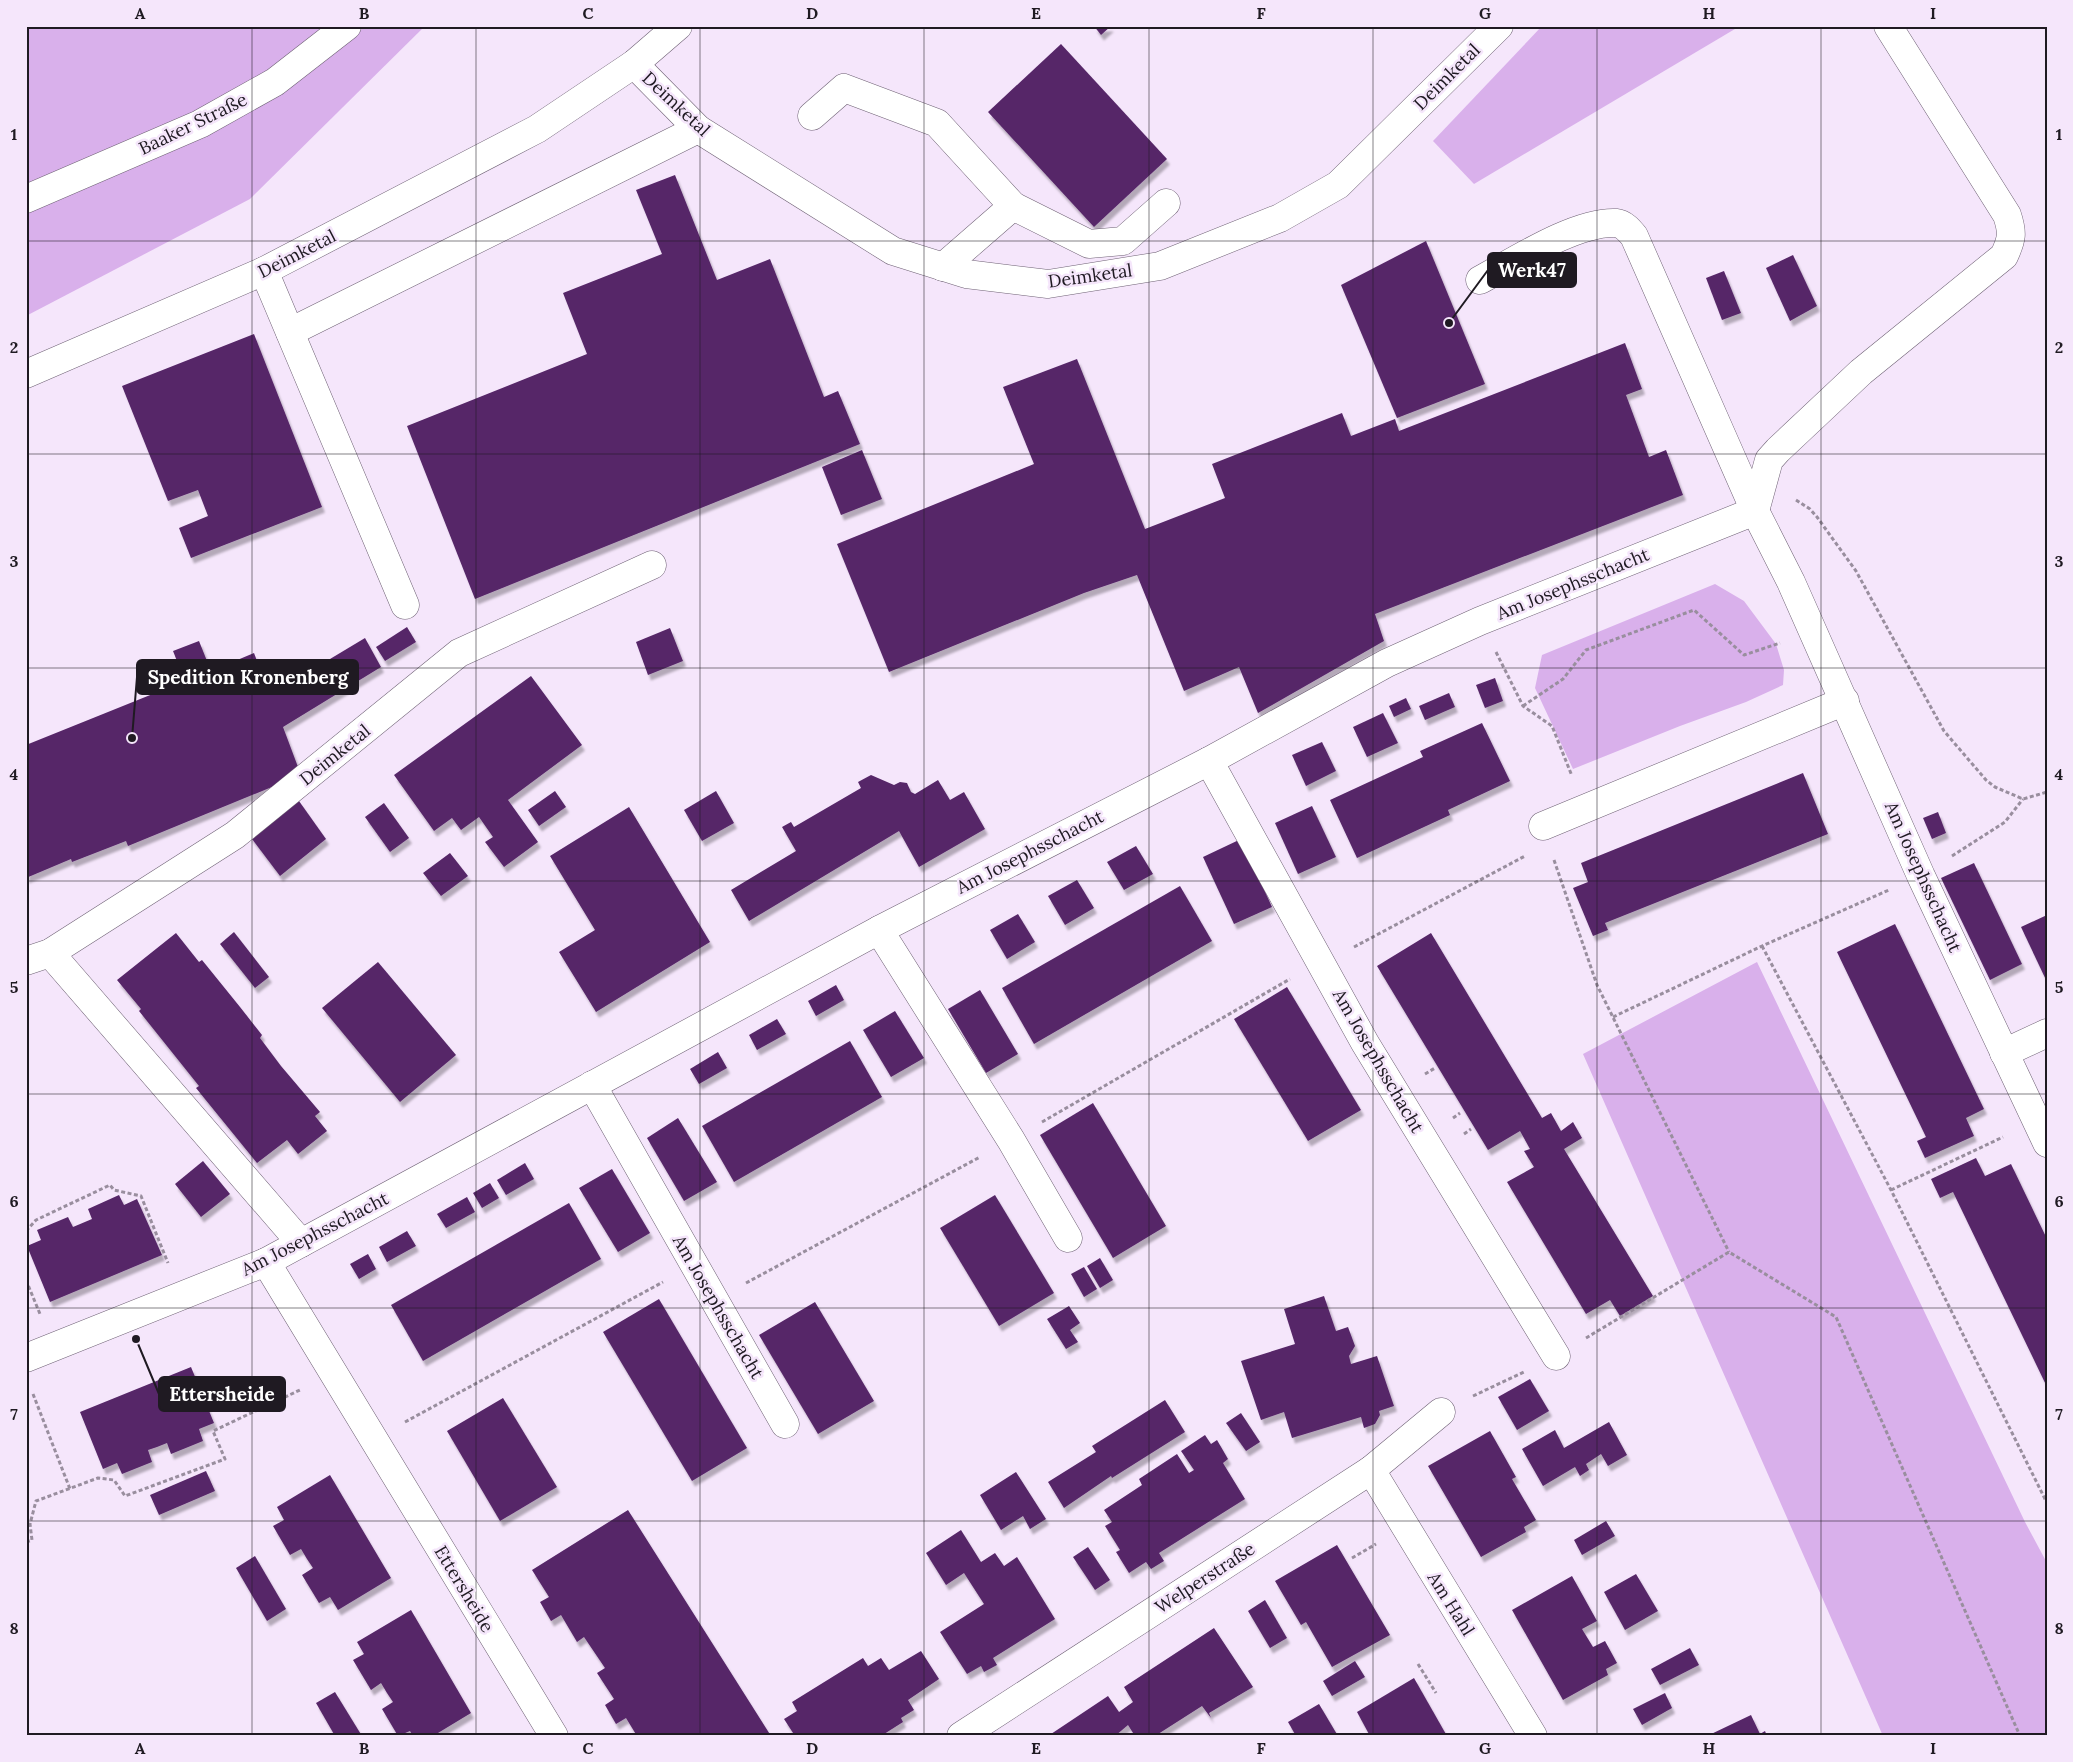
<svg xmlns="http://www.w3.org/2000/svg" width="2073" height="1762" font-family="Lora,serif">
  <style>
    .green { fill: #d9b0eb }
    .building { fill: #562668; filter: url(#shadow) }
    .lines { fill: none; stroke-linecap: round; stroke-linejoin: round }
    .minor-casing { stroke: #6f6275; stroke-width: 29 }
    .path { stroke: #998e9e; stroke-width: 3; stroke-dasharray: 4 2.5; stroke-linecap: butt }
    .minor { stroke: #fff; stroke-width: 28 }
    .grid { fill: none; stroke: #1f1a22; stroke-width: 1; stroke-opacity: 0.55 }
    .labels { text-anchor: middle; stroke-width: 5; stroke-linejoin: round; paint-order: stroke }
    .street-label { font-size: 18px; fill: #1f1a22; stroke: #f5e6fb }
    .leader { fill: none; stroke: #1f1a22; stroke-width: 2 }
    .callout-dot { fill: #1f1a22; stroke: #f5e6fb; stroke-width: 2 }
    .callout { fill: #1f1a22; stroke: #1f1a22; stroke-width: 2 }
    .callout-label { font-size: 19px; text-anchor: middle; font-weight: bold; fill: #fff }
    .neatline { fill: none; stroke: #1f1a22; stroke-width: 2 }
    .grid-label { font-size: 16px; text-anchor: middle; font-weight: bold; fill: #1f1a22 }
  </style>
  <defs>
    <filter id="shadow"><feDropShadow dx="3" dy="5.5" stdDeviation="1" flood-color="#0004"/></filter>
  </defs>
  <rect width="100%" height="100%" fill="#f5e6fb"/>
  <g class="green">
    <polygon points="27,26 425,26 250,199 26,316"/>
    <polygon points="1542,26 1740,26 1474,184 1433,141"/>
    <polygon points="1715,584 1744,601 1776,644 1784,670 1783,685 1746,702 1680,726 1573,769 1535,688 1542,655"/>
    <polygon points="1757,962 2025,1522 2047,1563 2047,1736 1883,1736 1583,1054"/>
  </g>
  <g class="building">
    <polygon points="1094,26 1111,26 1101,35"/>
    <polygon points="1061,44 1167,159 1094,227 988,112"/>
    <polygon points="675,175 717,280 770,259 824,397 838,391 860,444 475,599 407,426 587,354 563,293 662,254 636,190"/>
    <polygon points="1426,241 1485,384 1397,418 1341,285"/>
    <polygon points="1793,255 1817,306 1790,321 1766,268"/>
    <polygon points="1724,271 1741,313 1722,320 1706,278"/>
    <polygon points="254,334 322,507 191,558 179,528 208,516 198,490 168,501 122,386"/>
    <polygon points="1625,343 1642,389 1626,395 1649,457 1666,450 1683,495 1375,614 1384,641 1258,713 1239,667 1184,691 1137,575 1084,593 889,672 837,544 1034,464 1003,387 1077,359 1145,529 1225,498 1212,464 1342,413 1351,436 1395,419 1399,431"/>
    <polygon points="862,450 882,499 841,515 822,467"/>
    <polygon points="407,627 416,642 385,661 376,647"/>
    <polygon points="670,628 683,661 648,675 636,642"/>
    <polygon points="365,638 381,667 283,727 301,775 128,846 126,841 72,862 71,859 26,878 26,745 185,681 173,651 199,641 211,671 254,653 270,695"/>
    <polygon points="531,676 582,745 508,800 538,842 504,867 485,842 493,837 479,817 461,830 452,818 434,831 394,775"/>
    <polygon points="1495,678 1503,701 1485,708 1476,685"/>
    <polygon points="1449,693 1455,707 1425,720 1419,706"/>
    <polygon points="1406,698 1411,709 1394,717 1389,706"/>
    <polygon points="1383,713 1398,743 1367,757 1353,727"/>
    <polygon points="1482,723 1510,781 1448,810 1450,815 1357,858 1330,800 1423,757 1420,751"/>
    <polygon points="1322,742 1336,771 1306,786 1292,755"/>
    <polygon points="1803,773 1828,834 1605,923 1608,930 1593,936 1573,888 1588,882 1581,863"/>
    <polygon points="871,775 894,785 900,782 907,783 911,792 915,794 938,780 950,800 964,792 985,829 919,867 899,831 749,921 731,890 796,851 782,827 791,822 794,827 861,788 858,782"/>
    <polygon points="555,791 566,807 539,826 528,810"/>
    <polygon points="716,791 734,823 702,841 684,810"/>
    <polygon points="299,801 326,839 280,876 249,835"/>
    <polygon points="384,803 409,838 390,852 365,817"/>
    <polygon points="1312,806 1336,857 1298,874 1275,823"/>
    <polygon points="629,807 710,942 596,1012 559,952 595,930 550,856"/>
    <polygon points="1938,812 1946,833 1932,839 1923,818"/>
    <polygon points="1241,839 1272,907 1234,924 1203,857"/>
    <polygon points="1136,846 1153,874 1124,890 1107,862"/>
    <polygon points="450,853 468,876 441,896 423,873"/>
    <polygon points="1974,863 2022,964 1990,980 1941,878"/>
    <polygon points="1077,880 1094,908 1065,925 1048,896"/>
    <polygon points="1180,886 1212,941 1034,1044 1002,988"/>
    <polygon points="1018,914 1035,942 1007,959 990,930"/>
    <polygon points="2047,915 2047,982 2021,927"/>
    <polygon points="1895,924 1984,1109 1966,1118 1974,1136 1925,1158 1917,1141 1926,1137 1837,952"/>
    <polygon points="234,932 269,977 255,988 220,944"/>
    <polygon points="176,933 199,962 202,960 240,1007 262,1035 260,1038 281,1066 320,1112 315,1116 327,1131 298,1154 287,1140 257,1163 196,1088 199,1086 139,1011 141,1009 117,980"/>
    <polygon points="1431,933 1542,1118 1551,1113 1561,1131 1573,1122 1582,1138 1564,1149 1653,1296 1620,1316 1610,1300 1586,1314 1507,1182 1534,1167 1524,1151 1530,1149 1520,1131 1488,1150 1377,966"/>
    <polygon points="378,962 456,1055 400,1102 322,1008"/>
    <polygon points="836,985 844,1000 816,1016 808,1001"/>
    <polygon points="1287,987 1361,1110 1308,1141 1234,1019"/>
    <polygon points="980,990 1018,1054 986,1073 948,1009"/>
    <polygon points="895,1011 924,1058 891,1077 863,1030"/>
    <polygon points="777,1019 786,1034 757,1050 749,1035"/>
    <polygon points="850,1041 882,1097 734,1182 702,1126"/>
    <polygon points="718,1052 727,1068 699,1084 690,1069"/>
    <polygon points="1093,1103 1166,1226 1113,1258 1040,1135"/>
    <polygon points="678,1118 717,1182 684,1201 647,1138"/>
    <polygon points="1976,1158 1985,1176 2011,1164 2047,1239 2047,1387 1953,1192 1940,1198 1931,1179"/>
    <polygon points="203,1161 230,1194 201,1217 175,1184"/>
    <polygon points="525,1163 534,1179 506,1195 497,1180"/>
    <polygon points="612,1169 650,1233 618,1252 579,1188"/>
    <polygon points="490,1183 499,1198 482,1208 473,1193"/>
    <polygon points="119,1195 124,1205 137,1199 162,1255 50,1302 27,1246 41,1240 37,1230 68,1217 73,1227 92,1219 88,1209"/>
    <polygon points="995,1195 1054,1293 999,1326 940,1228"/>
    <polygon points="467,1197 475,1212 446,1228 437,1214"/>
    <polygon points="569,1203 601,1259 423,1361 391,1305"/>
    <polygon points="407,1231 416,1246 387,1262 379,1247"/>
    <polygon points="368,1254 376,1269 359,1279 350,1264"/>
    <polygon points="1100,1258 1113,1280 1100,1288 1087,1266"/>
    <polygon points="1084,1267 1097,1289 1084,1297 1071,1274"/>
    <polygon points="1324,1296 1336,1331 1348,1327 1355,1346 1349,1356 1351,1364 1377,1356 1394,1406 1379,1411 1380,1415 1375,1424 1364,1428 1361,1417 1292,1438 1284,1412 1261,1420 1241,1361 1295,1344 1284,1309"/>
    <polygon points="659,1299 747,1448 692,1481 603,1332"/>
    <polygon points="815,1302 874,1401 818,1434 759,1335"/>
    <polygon points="1069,1306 1080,1323 1070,1330 1078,1342 1066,1349 1047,1319"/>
    <polygon points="191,1367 214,1423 199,1429 203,1441 171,1454 167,1443 157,1447 148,1450 152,1462 122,1474 117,1463 103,1469 80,1412"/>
    <polygon points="1530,1379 1549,1411 1517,1430 1498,1397"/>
    <polygon points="503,1398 557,1487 500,1521 447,1431"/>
    <polygon points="1165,1400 1185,1432 1112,1478 1111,1476 1064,1508 1048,1482 1096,1452 1092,1446"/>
    <polygon points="1241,1413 1260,1442 1246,1451 1226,1423"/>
    <polygon points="1609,1422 1627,1455 1608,1466 1601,1454 1586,1464 1589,1470 1580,1476 1575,1467 1543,1486 1522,1449 1555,1430 1564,1448"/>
    <polygon points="1490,1431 1516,1477 1512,1479 1536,1520 1524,1527 1526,1532 1481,1557 1428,1466"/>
    <polygon points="1205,1435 1211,1444 1217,1440 1228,1459 1223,1463 1245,1499 1159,1553 1164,1561 1151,1569 1146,1562 1129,1573 1116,1552 1120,1550 1105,1526 1112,1522 1104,1510 1142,1485 1139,1479 1177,1454 1189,1473 1194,1470 1181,1451"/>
    <polygon points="206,1471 215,1491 159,1515 150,1495"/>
    <polygon points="1016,1472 1046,1519 1030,1529 1023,1516 1001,1530 980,1495"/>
    <polygon points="330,1475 391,1578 338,1610 330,1597 319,1603 302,1575 313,1568 307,1559 301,1549 290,1555 273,1526 284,1520 277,1507"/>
    <polygon points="628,1510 771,1736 637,1736 626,1718 616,1724 605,1705 614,1699 597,1673 605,1668 584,1637 577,1642 561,1615 551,1621 540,1602 549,1597 532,1570"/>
    <polygon points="1606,1521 1615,1536 1582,1555 1574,1540"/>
    <polygon points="961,1530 981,1562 995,1553 1004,1566 1017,1557 1055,1619 993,1658 997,1665 984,1672 981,1666 967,1674 940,1632 984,1604 964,1573 946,1585 926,1553"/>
    <polygon points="1337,1545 1390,1635 1332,1667 1306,1622 1301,1625 1275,1581"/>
    <polygon points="1088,1547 1110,1580 1095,1590 1073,1557"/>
    <polygon points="255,1556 286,1609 267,1621 236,1568"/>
    <polygon points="1636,1574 1658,1611 1625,1630 1604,1592"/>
    <polygon points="1572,1576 1597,1621 1582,1629 1593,1647 1605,1641 1617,1663 1606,1669 1608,1675 1563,1700 1512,1610"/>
    <polygon points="1265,1600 1287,1638 1270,1648 1248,1611"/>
    <polygon points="411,1610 471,1713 433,1736 413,1736 410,1731 398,1736 382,1709 393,1702 387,1693 381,1683 371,1690 353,1660 364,1654 357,1642"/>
    <polygon points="1214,1628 1253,1687 1209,1713 1211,1718 1202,1706 1155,1736 1135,1736 1128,1725 1115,1736 1052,1736 1051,1734 1108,1696 1119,1712 1133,1702 1124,1687"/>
    <polygon points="1690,1648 1699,1665 1660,1685 1651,1669"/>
    <polygon points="921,1651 939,1679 908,1700 914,1710 901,1718 903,1722 881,1736 795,1736 784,1719 797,1711 792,1702 863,1658 868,1666 881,1658 889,1670"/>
    <polygon points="1355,1661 1365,1677 1332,1696 1323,1681"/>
    <polygon points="1414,1678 1447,1736 1370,1736 1357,1712"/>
    <polygon points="335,1692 362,1736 335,1736 316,1703"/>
    <polygon points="1665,1693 1672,1708 1642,1725 1633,1709"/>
    <polygon points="1319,1704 1338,1736 1296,1736 1288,1722"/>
    <polygon points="1751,1715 1760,1734 1765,1731 1767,1736 1707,1736"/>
  </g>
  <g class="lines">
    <defs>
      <g id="minor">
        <polyline points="634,64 698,129 893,251 966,274 1048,284 1160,266 1280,218 1338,185 1499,26"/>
        <polyline points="812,116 844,88 937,123 1013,206"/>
        <polyline points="26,199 200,124 275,82 347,26"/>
        <polyline points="943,267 1013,206 1089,244 1123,241 1166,203"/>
        <polyline points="264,271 405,605"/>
        <path d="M1480,280C1515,261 1576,221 1616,223C1624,224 1629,230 1634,236L1755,511"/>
        <polyline points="290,332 698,129"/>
        <polyline points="26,374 264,271 537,129 634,64 678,26"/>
        <path d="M1755,511L1769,460L1778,450L1861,372L2004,256C2012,239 2013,233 2007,215L1888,26"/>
        <polyline points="1209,761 1365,1043 1556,1356"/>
        <polyline points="1543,826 1845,701"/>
        <polyline points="879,930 1011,1140 1068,1238"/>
        <polyline points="50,953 301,1243"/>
        <polyline points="26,961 50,953 235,835 459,653 652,565"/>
        <polyline points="2004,1053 2047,1033"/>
        <polyline points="592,1085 785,1424"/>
        <polyline points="266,1262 554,1736"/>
        <polyline points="26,1358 266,1262 879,930 1209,761 1387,663 1480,621 1755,511 1791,582 1921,876 2047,1143"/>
        <polyline points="1371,1470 1533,1736"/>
        <polyline points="961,1736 1371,1470 1441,1412"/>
      </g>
    </defs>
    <use href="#minor" class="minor-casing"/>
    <g class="path">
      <polyline points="1796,500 1810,509 1817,517 1856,571 1944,731 1986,780 1995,787 2023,799 2047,792"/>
      <polyline points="1496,652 1523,706 1552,726 1572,776"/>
      <polyline points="1523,706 1563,679 1586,650 1694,610 1744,655 1780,643"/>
      <polyline points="1952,856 2005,822 2023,799"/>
      <polyline points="1554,860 1597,985 1729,1252"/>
      <polyline points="1762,946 1891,1190 2047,1503"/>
      <polyline points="1354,947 1525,856"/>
      <polyline points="1613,1017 1762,946 1889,890"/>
      <polyline points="1425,1074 1435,1068"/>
      <polyline points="1453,1118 1460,1113"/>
      <polyline points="1042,1122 1290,979"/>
      <polyline points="1464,1134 1471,1129"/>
      <polyline points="1891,1190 2003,1137"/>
      <polyline points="26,1231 36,1220 110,1185 114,1190 141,1196 168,1263"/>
      <polyline points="26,1280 40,1314"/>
      <polyline points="746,1283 980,1157"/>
      <polyline points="1586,1338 1729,1252 1836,1317 2020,1736"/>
      <polyline points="33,1394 70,1489"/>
      <polyline points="1473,1396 1524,1372"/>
      <polyline points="405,1422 663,1282"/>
      <polyline points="26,1542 32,1540 30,1524 36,1501 98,1478 114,1480 125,1496 225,1459 213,1431 302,1389"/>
      <polyline points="1352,1558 1376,1544"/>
      <polyline points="1418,1664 1436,1693"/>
    </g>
    <use href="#minor" class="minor"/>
  </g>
  <path class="grid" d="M252,26V1736M476,26V1736M700,26V1736M924,26V1736M1149,26V1736M1373,26V1736M1597,26V1736M1821,26V1736M26,241H2047M26,454H2047M26,668H2047M26,881H2047M26,1094H2047M26,1308H2047M26,1521H2047"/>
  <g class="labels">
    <g class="street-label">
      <text transform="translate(1447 77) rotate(-45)" y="6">Deimketal</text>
      <text transform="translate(676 104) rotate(43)" y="6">Deimketal</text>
      <text transform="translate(193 124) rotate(-26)" y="6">Baaker Straße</text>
      <text transform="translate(297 254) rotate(-27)" y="6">Deimketal</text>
      <text transform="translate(1090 276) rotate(-8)" y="6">Deimketal</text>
      <text transform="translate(1573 584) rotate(-22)" y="6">Am Josephsschacht</text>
      <text transform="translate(335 755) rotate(-39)" y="6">Deimketal</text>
      <text transform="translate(1030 852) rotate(-27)" y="6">Am Josephsschacht</text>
      <text transform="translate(1923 877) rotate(66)" y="6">Am Josephsschacht</text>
      <text transform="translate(1378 1061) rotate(60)" y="6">Am Josephsschacht</text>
      <text transform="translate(315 1234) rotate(-27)" y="6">Am Josephsschacht</text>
      <text transform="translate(718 1307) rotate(60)" y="6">Am Josephsschacht</text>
      <text transform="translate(1205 1578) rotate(-33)" y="6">Welperstraße</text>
      <text transform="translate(464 1589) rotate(59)" y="6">Ettersheide</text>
      <text transform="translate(1451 1604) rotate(58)" y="6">Am Hahl</text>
    </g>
  </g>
  <path class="leader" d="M1449 323L1488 270M132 738L137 677M136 1339L159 1394"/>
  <g class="callout-dot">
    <circle cx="1449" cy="323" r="5"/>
    <circle cx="132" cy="738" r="5"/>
    <circle cx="136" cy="1339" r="5"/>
  </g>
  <g class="callout">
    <rect x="1488" y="253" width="88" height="34" rx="5"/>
    <rect x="137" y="660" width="221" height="34" rx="5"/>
    <rect x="159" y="1377" width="126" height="34" rx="5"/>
  </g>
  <g class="callout-label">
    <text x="1532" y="277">Werk47</text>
    <text x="248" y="684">Spedition Kronenberg</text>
    <text x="222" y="1401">Ettersheide</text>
  </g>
  <rect width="2073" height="1762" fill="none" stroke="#f5e6fb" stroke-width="55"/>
  <rect x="28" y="28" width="2018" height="1706" class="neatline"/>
  <g class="grid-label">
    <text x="140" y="19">A</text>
    <text x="364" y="19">B</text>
    <text x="588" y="19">C</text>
    <text x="812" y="19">D</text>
    <text x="1036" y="19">E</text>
    <text x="1261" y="19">F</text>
    <text x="1485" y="19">G</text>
    <text x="1709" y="19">H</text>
    <text x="1933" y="19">I</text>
    <text x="14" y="140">1</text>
    <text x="2059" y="140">1</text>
    <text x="14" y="353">2</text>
    <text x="2059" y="353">2</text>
    <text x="14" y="567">3</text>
    <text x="2059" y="567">3</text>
    <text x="14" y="780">4</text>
    <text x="2059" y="780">4</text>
    <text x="14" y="993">5</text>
    <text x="2059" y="993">5</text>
    <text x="14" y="1207">6</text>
    <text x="2059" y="1207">6</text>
    <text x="14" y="1420">7</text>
    <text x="2059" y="1420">7</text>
    <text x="14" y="1634">8</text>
    <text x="2059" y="1634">8</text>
    <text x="140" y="1754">A</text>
    <text x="364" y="1754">B</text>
    <text x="588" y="1754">C</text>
    <text x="812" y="1754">D</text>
    <text x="1036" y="1754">E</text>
    <text x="1261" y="1754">F</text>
    <text x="1485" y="1754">G</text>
    <text x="1709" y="1754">H</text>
    <text x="1933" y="1754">I</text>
  </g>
</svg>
